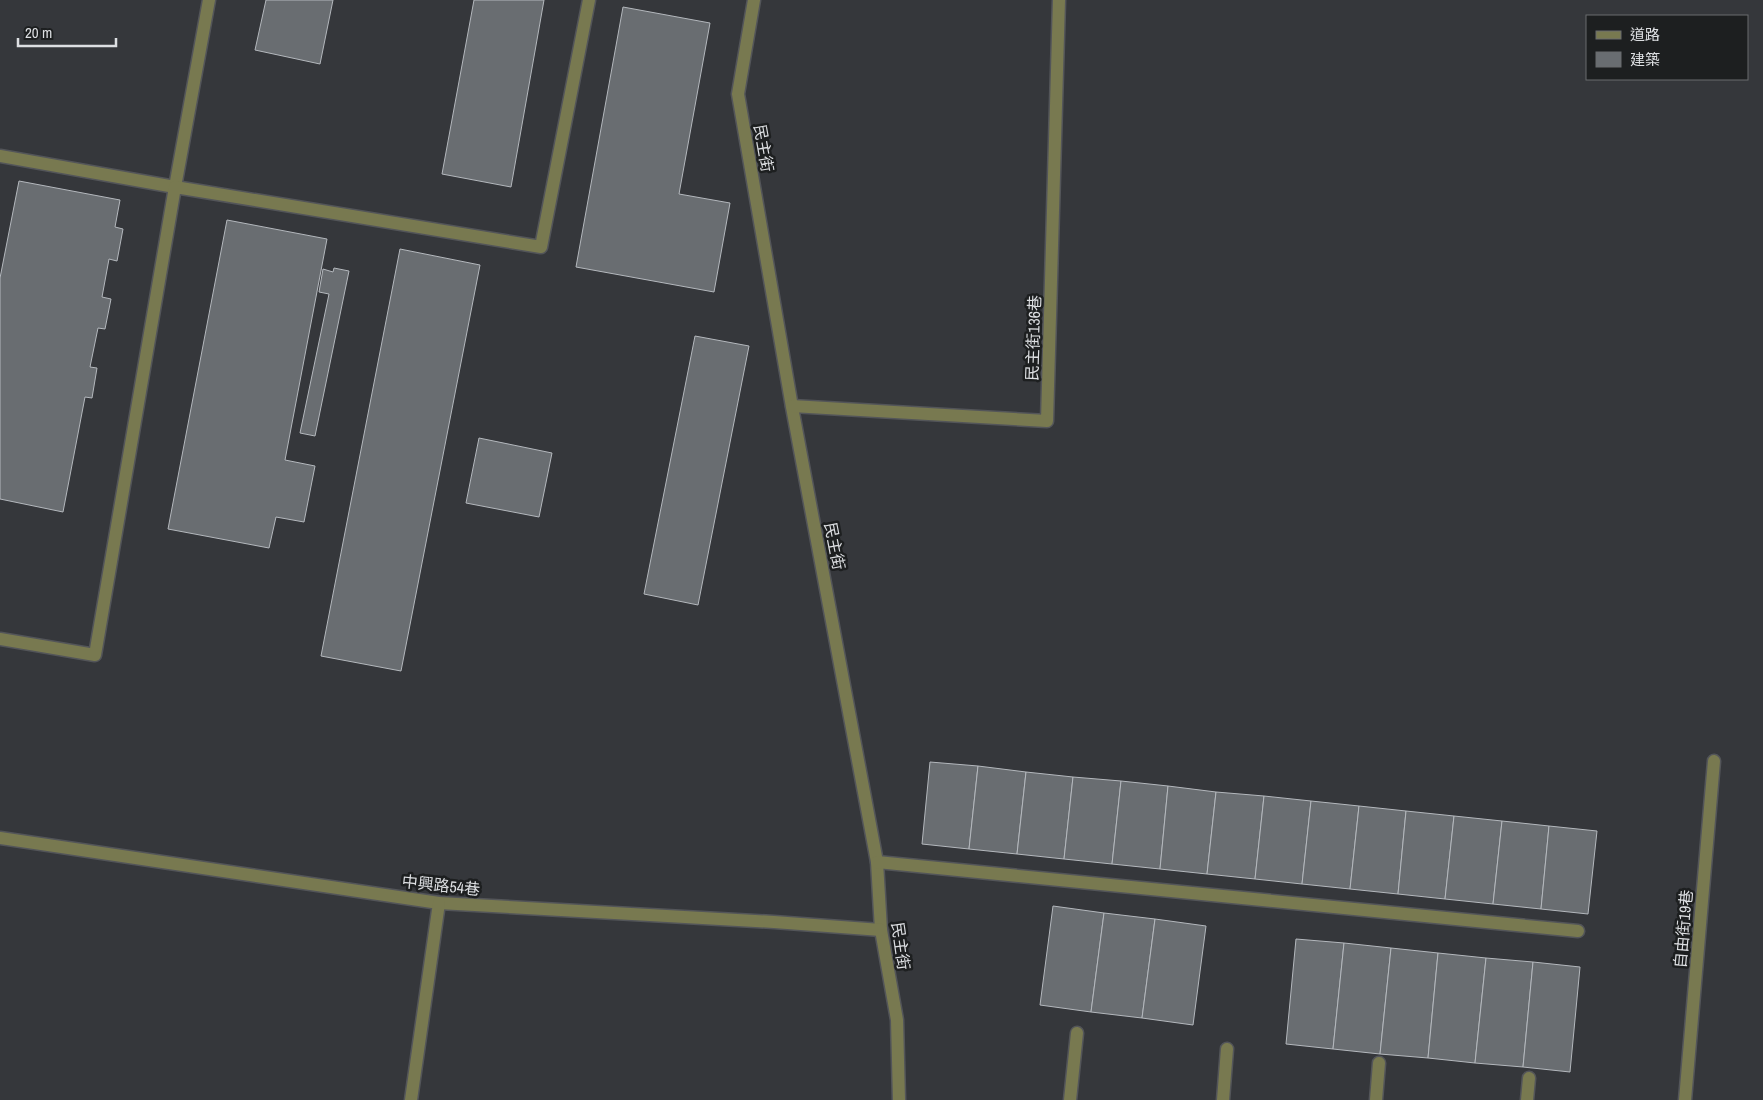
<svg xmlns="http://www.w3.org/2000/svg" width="1763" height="1100" font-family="'Archivo Narrow','Noto Sans TC',sans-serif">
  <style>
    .building { fill: #696d71; stroke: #b4b8bd }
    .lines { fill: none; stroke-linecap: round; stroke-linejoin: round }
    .minor-casing { stroke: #535559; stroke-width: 15 }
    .minor { stroke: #787950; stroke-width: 12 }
    .labels { text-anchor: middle; stroke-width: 5; stroke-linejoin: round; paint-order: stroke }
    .street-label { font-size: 16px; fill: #dddfe2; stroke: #1d1f20 }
  </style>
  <rect width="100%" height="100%" fill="#35373b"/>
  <g class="building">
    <polygon points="266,0 333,0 320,64 255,50"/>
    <polygon points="474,0 544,0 511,187 442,174"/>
    <polygon points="623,7 710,23 679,194 730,203 714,292 576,267"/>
    <polygon points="19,181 120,200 115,227 123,229 117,261 109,259 102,297 111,299 105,329 98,328 90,367 97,368 92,398 85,397 63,512 0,499 0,278"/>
    <polygon points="227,220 327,239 285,460 315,466 304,522 276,517 269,548 168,529"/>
    <polygon points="400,249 480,265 401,671 321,656"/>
    <polygon points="334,268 349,271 315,436 300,433 329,294 319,292 323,269 333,272"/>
    <polygon points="695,336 749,346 698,605 644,594"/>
    <polygon points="479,438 552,453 539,517 466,503"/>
    <polygon points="930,762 978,766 969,849 922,844"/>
    <polygon points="978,766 1026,772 1017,854 969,849"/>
    <polygon points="1026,772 1073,777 1064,859 1017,854"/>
    <polygon points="1073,777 1121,781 1112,864 1064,859"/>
    <polygon points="1121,781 1168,786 1160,869 1112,864"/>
    <polygon points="1168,786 1216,792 1207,874 1160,869"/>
    <polygon points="1216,792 1264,796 1255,879 1207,874"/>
    <polygon points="1264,796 1311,801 1302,884 1255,879"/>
    <polygon points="1311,801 1359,806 1350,889 1302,884"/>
    <polygon points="1359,806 1406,811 1398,894 1350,889"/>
    <polygon points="1406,811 1454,816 1445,899 1398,894"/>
    <polygon points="1454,816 1502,821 1493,904 1445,899"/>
    <polygon points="1502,821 1549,826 1541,909 1493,904"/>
    <polygon points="1549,826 1597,831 1588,914 1541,909"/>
    <polygon points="1053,906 1104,913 1091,1012 1040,1005"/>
    <polygon points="1104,913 1155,919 1142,1018 1091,1012"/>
    <polygon points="1155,919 1206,926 1193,1025 1142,1018"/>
    <polygon points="1296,939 1344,943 1333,1049 1286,1044"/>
    <polygon points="1344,943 1391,948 1380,1054 1333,1049"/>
    <polygon points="1391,948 1438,953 1428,1058 1380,1054"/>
    <polygon points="1438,953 1486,958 1475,1063 1428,1058"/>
    <polygon points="1486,958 1533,962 1523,1067 1475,1063"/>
    <polygon points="1533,962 1580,967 1570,1072 1523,1067"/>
  </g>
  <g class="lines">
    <defs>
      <g id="minor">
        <polyline points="754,0 738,94 792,407 877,862 881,930 897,1020 899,1100"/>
        <polyline points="0,156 175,187 209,0"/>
        <polyline points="792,406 1047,421 1059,0"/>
        <polyline points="0,639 95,655 175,187 541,247 589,0"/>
        <polyline points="0,838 439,903 774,922 881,930"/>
        <polyline points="877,862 1578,931"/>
        <polyline points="411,1100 439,903"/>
        <polyline points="1070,1100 1077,1033"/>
        <polyline points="1223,1100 1227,1049"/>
        <polyline points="1376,1100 1379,1063"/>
        <polyline points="1527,1100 1529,1078"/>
        <polyline points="1685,1100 1714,761"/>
      </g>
    </defs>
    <use href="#minor" class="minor-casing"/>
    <use href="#minor" class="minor"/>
  </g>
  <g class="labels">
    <g class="street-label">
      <text transform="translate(764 148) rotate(80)" y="6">民主街</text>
      <text transform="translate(1033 338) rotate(-88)" y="6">民主街136巷</text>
      <text transform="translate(835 546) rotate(79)" y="6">民主街</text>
      <text transform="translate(441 885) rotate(6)" y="6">中興路54巷</text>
      <text transform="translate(1683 929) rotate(-85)" y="6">自由街19巷</text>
      <text transform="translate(901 946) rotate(82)" y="6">民主街</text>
    </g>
  </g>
  <rect x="1586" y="15" width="162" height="65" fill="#1d1f20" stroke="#6a6c6e"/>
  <rect x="1596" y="31" width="25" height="8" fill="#787950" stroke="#6a6c6e"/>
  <text x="1630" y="40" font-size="15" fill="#dddfe2">道路</text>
  <rect x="1596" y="52" width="25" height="15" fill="#696d71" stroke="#6a6c6e"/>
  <text x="1630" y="65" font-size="15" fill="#dddfe2">建築</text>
  <path d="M18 38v8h98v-8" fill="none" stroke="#dddfe2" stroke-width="2.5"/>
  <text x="25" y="38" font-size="15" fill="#dddfe2" stroke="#1d1f20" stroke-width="4" paint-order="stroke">20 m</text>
</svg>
